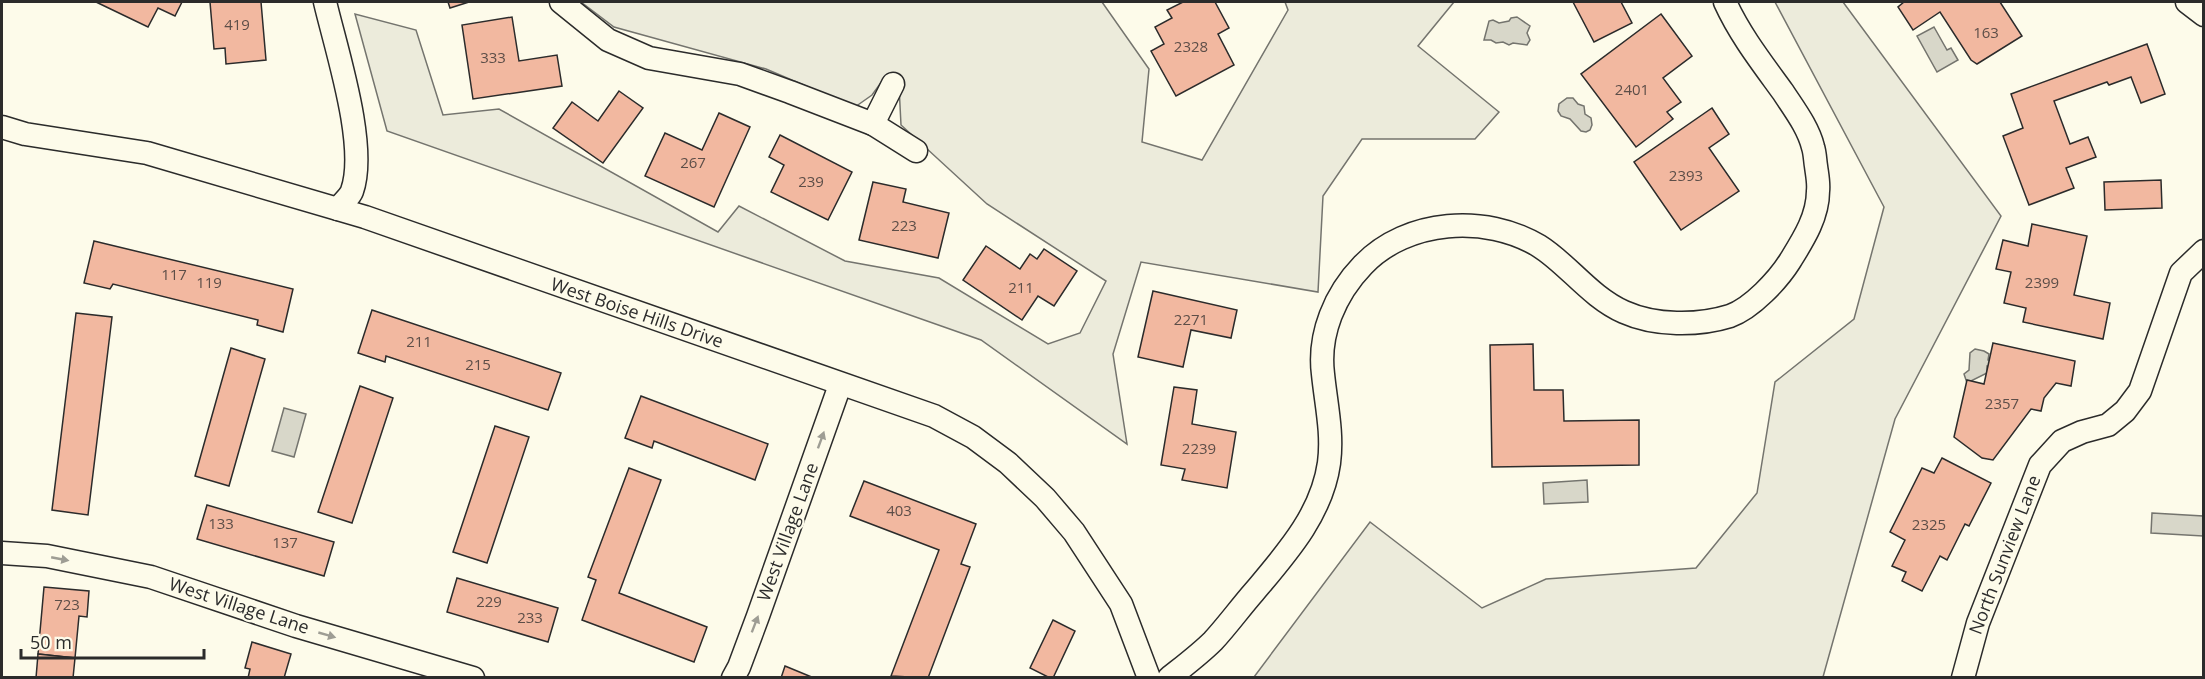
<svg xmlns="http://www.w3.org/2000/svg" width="2205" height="679" font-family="'Open Sans',sans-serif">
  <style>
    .green { fill: #ecebdb; stroke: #74746e; stroke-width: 1.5 }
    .water { fill: #d8d7c9; stroke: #74746e; stroke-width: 1.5 }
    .building { fill: #f2b8a0; stroke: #2b2b2b; stroke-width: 1.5 }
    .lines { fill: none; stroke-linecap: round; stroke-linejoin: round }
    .street-casing { stroke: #2b2b2b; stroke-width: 25 }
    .street { stroke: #fdfbea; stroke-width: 22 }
    .oneway { fill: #9e9d94 }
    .labels { text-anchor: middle; stroke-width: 4.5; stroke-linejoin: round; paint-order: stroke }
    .number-label { font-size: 15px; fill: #5d4e48 }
    .street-label { font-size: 18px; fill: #2b2b2b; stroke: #fdfbea }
  </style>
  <rect width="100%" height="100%" fill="#fdfbea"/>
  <g class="green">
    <polygon points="581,2 1102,2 1149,69 1142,142 1202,160 1288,10 1285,2 1454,2 1418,46 1499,112 1475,139 1362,139 1323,196 1318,292 1141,262 1113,354 1127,444 981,340 387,131 355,14 416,30 443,115 499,109 718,232 739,206 845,261 939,278 1048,344 1080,333 1106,281 987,204 901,125 899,86 883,80 872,95 855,107 766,69 614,27"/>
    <polygon points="1775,2 1843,2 2001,216 1895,419 1823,677 1254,677 1370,522 1482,608 1546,579 1696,568 1757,493 1775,382 1854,319 1884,207"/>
  </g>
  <g class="water">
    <polygon points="1517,17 1530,26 1527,33 1530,40 1527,45 1513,43 1509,45 1503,42 1496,43 1491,40 1484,40 1489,21 1493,20 1499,23 1509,21 1511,18"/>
    <polygon points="1934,27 1947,50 1951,48 1958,60 1937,72 1917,36"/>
    <polygon points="1567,98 1573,98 1578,104 1584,106 1585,114 1591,118 1592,125 1590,130 1586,132 1581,131 1570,119 1561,116 1558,111 1559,104"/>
    <polygon points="1975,349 1984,351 1989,354 1988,360 1992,361 1991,366 1987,366 1987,373 1967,383 1964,374 1969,370 1970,353"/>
    <polygon points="284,408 306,414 294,457 272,451"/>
    <polygon points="1587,480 1588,502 1544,504 1543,483"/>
    <polygon points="2152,513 2203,516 2203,536 2151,533"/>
  </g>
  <g class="building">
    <polygon points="96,2 182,2 175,16 158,8 148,27"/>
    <polygon points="210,2 261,2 266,60 226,64 225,48 214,49"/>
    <polygon points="448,2 469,2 450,8"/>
    <polygon points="1183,2 1215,2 1229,28 1218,34 1234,65 1176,96 1151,51 1164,44 1155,27 1172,18 1167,10"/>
    <polygon points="1573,2 1621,2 1632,23 1594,42"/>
    <polygon points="1904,2 2000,2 2022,36 1977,64 1971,60 1940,12 1913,30 1898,7"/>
    <polygon points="1661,14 1692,56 1663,78 1681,102 1667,112 1673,119 1636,147 1581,74"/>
    <polygon points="512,17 519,61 557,55 562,86 473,99 462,25"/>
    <polygon points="2147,44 2165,94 2141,103 2131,77 2109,85 2107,82 2054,101 2070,144 2088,137 2096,157 2066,168 2074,188 2029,205 2003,136 2023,128 2011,94"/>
    <polygon points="619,91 643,108 603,163 553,128 572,102 598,121"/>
    <polygon points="1712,108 1729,134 1709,148 1739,191 1681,230 1634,162"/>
    <polygon points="719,113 750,127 714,207 645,176 665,133 702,150"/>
    <polygon points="780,135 852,172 828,220 771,192 784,165 769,157"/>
    <polygon points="2161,180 2162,208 2105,210 2104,182"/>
    <polygon points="873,182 906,189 903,202 949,213 938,258 859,240"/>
    <polygon points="2032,224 2087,236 2074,295 2110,303 2103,339 2023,322 2026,308 2004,303 2011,272 1996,269 2003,240 2028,246"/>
    <polygon points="94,241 293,289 283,332 257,325 258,320 113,284 110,289 84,283"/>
    <polygon points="986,246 1020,269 1030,254 1037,259 1044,249 1077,271 1054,306 1038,296 1022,320 963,280"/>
    <polygon points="1153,291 1237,310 1231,338 1191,330 1183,367 1138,357"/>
    <polygon points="372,310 561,373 548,410 386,356 385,362 358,353"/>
    <polygon points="76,313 112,317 88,515 52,510"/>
    <polygon points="1993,343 2075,361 2071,386 2056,383 2044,398 2041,411 2031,409 1993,460 1982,458 1954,437 1967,380 1984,384"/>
    <polygon points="1533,344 1534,390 1563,390 1564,421 1639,420 1639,465 1492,467 1490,345"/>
    <polygon points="231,348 265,359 229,486 195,476"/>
    <polygon points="360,386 393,398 352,523 318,512"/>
    <polygon points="1174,387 1197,390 1192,424 1236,432 1227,488 1182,480 1185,469 1161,465"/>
    <polygon points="641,396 768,444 755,480 654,441 652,448 625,438"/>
    <polygon points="495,426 529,437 487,563 453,552"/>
    <polygon points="1942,458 1991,483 1969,526 1965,524 1947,560 1940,556 1922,591 1902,581 1906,572 1892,566 1905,540 1890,532 1922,468 1934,473"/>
    <polygon points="629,468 661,480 619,593 707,627 694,662 582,620 596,580 588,577"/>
    <polygon points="864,481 976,524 961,564 970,567 928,678 891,676 939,550 850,516"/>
    <polygon points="207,505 334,542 324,576 197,539"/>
    <polygon points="457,578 558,608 548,642 447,612"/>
    <polygon points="44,587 89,591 87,617 79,616 75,658 38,654"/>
    <polygon points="1053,620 1075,631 1053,678 1050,678 1030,668"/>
    <polygon points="252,642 291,654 284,678 248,678 250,669 245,668"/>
    <polygon points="38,654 75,658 73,678 36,678"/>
    <polygon points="785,666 814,678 781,678"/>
  </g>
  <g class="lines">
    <defs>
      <g id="street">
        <path d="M325,2C336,49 368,146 352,191C350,197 342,203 338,209"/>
        <polyline points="561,2 608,40 649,58 740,74 790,92 873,124 916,151"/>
        <polyline points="2187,2 2204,15"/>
        <polyline points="873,124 893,84"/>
        <polyline points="2,127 25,134 147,153 365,217 934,416 973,437 1008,463 1045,498 1074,532 1121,604 1149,678"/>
        <polyline points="2,553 47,556 151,577 296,626 473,678"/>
        <polyline points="733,678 739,667 758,616 840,385"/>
        <path d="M1169,678C1184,666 1200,654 1213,641C1227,626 1240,608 1254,592C1286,554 1322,514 1329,463C1333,433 1326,404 1323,374C1318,334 1335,294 1363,265C1407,219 1486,214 1539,246C1568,264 1590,297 1624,312C1655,326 1698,326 1730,316C1752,308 1778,280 1790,261C1803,240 1818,217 1818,191C1819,183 1817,174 1816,166C1815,160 1815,153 1813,147C1808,127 1794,109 1783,92C1762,63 1740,35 1725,2"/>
        <polyline points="1963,678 1978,623 2040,465 2062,441 2082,432 2108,425 2125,411 2140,391 2181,273 2204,251"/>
      </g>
    </defs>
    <use href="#street" class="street-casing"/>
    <use href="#street" class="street"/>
  </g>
  <defs><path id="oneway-solid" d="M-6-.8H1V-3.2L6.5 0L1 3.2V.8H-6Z" transform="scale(1.5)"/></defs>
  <g class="oneway">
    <use href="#oneway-solid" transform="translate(821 440) rotate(-70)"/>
    <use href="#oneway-solid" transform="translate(60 559) rotate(11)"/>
    <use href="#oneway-solid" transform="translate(755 624) rotate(-69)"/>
    <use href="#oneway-solid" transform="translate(327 635) rotate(16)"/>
  </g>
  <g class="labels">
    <g class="number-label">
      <text x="237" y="30">419</text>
      <text x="1986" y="38">163</text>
      <text x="1191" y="52">2328</text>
      <text x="493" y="63">333</text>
      <text x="1632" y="95">2401</text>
      <text x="693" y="168">267</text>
      <text x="1686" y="181">2393</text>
      <text x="811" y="187">239</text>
      <text x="904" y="231">223</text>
      <text x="174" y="280">117</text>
      <text x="209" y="288">119</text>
      <text x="2042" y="288">2399</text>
      <text x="1021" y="293">211</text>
      <text x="1191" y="325">2271</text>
      <text x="419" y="347">211</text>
      <text x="478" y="370">215</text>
      <text x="2002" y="409">2357</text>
      <text x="1199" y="454">2239</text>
      <text x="899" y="516">403</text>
      <text x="221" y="529">133</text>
      <text x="1929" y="530">2325</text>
      <text x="285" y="548">137</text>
      <text x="489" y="607">229</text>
      <text x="67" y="610">723</text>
      <text x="530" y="623">233</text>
    </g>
    <g class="street-label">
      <text transform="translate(637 313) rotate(19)" y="6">West Boise Hills Drive</text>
      <text transform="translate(788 532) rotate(-70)" y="6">West Village Lane</text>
      <text transform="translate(2005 555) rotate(-69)" y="6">North Sunview Lane</text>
      <text transform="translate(239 606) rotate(18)" y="6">West Village Lane</text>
    </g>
  </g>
  <rect width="2205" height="679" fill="none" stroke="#2b2b2b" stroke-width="6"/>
  <path d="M21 649v9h183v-9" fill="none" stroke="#2b2b2b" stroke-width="3"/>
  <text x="30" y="649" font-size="18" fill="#2b2b2b" stroke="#fdfbea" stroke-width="4.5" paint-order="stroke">50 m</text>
</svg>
